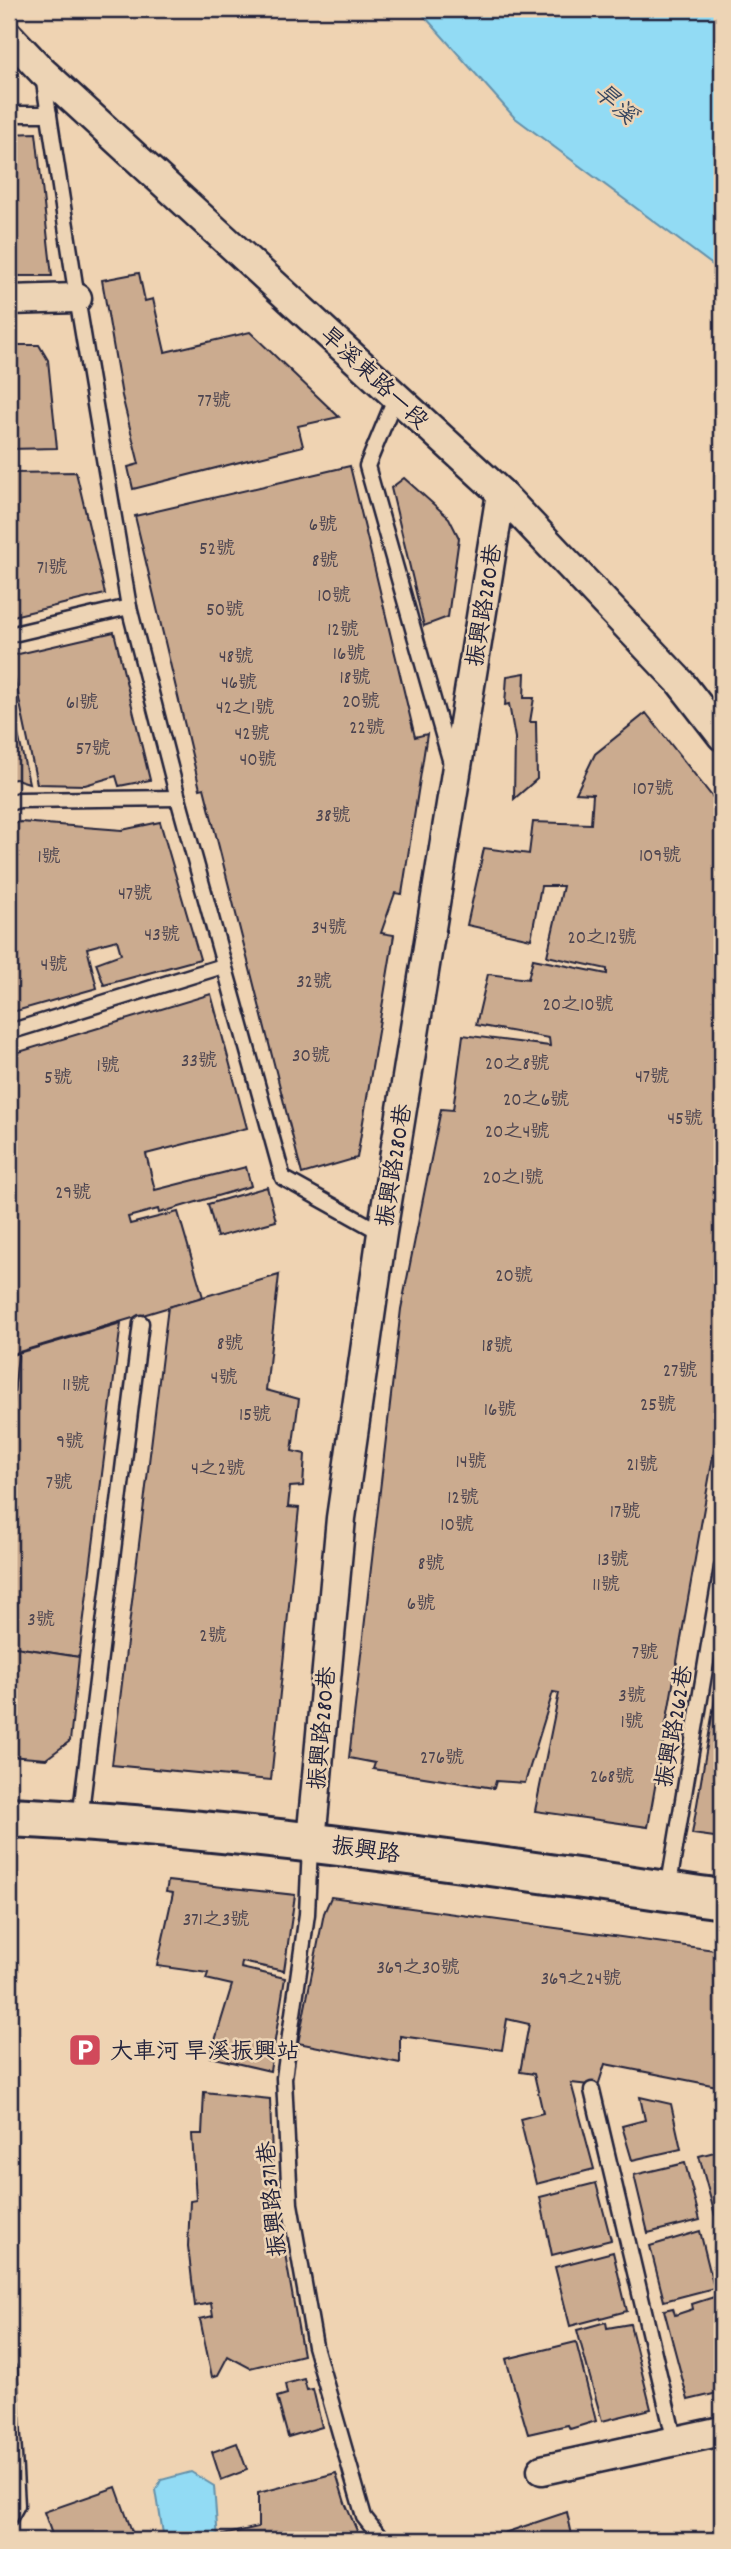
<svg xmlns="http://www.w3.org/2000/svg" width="731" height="2549" font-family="Dekko,'LXGW WenKai TC',sans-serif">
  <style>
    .water { fill: #92dbf4; stroke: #6591aa; stroke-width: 2 }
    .building { fill: #cbab8f; stroke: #22223b; stroke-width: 2 }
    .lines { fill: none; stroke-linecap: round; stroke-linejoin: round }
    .lane-casing { stroke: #22223b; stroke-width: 19 }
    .street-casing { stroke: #22223b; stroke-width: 33 }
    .secondary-casing { stroke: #22223b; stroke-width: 44 }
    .lane { stroke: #edd4b5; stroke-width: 14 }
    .street { stroke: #edd4b5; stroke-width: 28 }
    .secondary { stroke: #edd4b5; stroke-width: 38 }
    .labels { text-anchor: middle; stroke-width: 5; stroke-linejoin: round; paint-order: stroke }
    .number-label { font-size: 19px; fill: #4c4450 }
    .street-label { font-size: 23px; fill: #22223b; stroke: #edd4b5 }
    .poi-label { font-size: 23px; fill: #22223b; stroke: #edd4b5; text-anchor: start }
    .water-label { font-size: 24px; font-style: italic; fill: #384760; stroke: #edd4b5 }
  </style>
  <rect width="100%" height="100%" fill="#efd3b2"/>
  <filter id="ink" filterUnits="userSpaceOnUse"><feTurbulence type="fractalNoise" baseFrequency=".0143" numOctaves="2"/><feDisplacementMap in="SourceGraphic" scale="14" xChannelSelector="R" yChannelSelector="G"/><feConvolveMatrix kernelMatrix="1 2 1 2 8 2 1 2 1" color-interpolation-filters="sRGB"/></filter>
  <g filter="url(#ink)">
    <g class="water">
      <polygon points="418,9 717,9 722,12 722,272 514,117"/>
      <polygon points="191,2472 214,2486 218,2540 164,2540 156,2490 161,2480"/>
    </g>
    <g class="building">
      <polygon points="36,133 52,276 9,276 9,134"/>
      <polygon points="139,273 145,301 153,299 165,352 250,332 339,417 298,426 303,446 133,489 128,467 139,464 122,396 102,280"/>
      <polygon points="9,345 39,345 48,360 57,448 9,449"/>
      <polygon points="350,466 415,737 427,734 402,894 395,893 381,933 394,935 357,1158 302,1174 204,788 200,789 135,516"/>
      <polygon points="76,472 105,594 9,617 9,473"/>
      <polygon points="404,478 449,518 459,538 448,617 424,626 391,488"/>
      <polygon points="114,632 150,780 119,786 116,776 85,785 37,784 10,656"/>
      <polygon points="525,673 524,698 534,698 530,722 536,722 537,779 514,799 515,738 509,704 505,705 507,676"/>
      <polygon points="9,694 29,783 16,779 9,780"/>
      <polygon points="646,713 722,809 722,1405 648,1827 535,1811 559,1693 553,1692 525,1783 496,1781 494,1788 373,1769 375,1763 349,1758 401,1309 441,1109 453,1110 463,1035 550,1046 549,1038 476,1025 488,974 528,979 533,959 607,974 607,969 547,956 563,886 541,886 531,939 467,925 484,848 529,854 533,822 591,824 593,794 576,793 595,754"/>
      <polygon points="20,822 122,830 160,822 200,959 104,985 96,963 121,954 117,940 87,948 97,988 9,1013 9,824"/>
      <polygon points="211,994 247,1128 146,1154 155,1190 246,1167 251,1186 159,1213 158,1209 128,1217 130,1224 178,1212 203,1297 9,1355 9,1055"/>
      <polygon points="267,1187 276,1221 217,1237 208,1204"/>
      <polygon points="279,1275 266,1390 299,1399 292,1451 305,1454 303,1486 290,1487 288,1507 299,1508 271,1780 112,1765 168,1307"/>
      <polygon points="121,1323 79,1657 9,1646 9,1446 18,1353"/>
      <polygon points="18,1353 9,1446 9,1356"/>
      <polygon points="9,1646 79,1657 70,1741 46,1759 9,1756"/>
      <polygon points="722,1658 722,1838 692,1834"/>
      <polygon points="168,1881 295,1895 284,1971 242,1962 241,1968 285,1978 270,2071 210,2057 232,1985 206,1979 208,1973 157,1966 173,1893 166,1892"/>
      <polygon points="331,1897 722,1951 722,2087 605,2064 598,2086 571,2083 594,2169 536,2184 520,2119 543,2113 534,2074 520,2072 529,2024 507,2019 502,2050 400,2036 400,2063 298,2043 324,1913"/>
      <polygon points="204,2092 270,2099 273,2186 303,2355 250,2368 228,2356 218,2375 212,2377 200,2319 213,2316 211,2303 195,2306 188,2246 190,2201 196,2200 192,2134 202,2134"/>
      <polygon points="640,2097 671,2104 681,2149 632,2160 622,2126 645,2120"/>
      <polygon points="722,2150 722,2213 715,2215 699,2156"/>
      <polygon points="685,2163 700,2220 648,2233 634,2175"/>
      <polygon points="596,2183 611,2240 552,2255 540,2197"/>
      <polygon points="700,2231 714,2288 664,2301 650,2246"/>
      <polygon points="613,2252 627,2311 570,2326 555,2267"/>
      <polygon points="717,2296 722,2316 722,2392 688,2400 664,2310 673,2308 675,2315 693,2309 692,2304"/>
      <polygon points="606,2322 607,2328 630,2324 651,2409 602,2421 577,2330"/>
      <polygon points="576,2342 596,2421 570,2429 568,2425 528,2434 506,2359"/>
      <polygon points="304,2379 307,2390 313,2389 322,2427 288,2437 277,2397 287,2394 285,2384"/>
      <polygon points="237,2443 247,2470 221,2480 212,2452"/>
      <polygon points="336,2473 345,2503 361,2540 224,2540 223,2535 258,2527 258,2493"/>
      <polygon points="116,2487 135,2540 54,2540 44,2512"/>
      <polygon points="567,2512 573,2540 490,2540 489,2538"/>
    </g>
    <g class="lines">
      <defs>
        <g id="lane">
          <polyline points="43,76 77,298 129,607 178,798 283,1178 382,1233"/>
          <polyline points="9,114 49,114"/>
          <polyline points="396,396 367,466 451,763"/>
          <polyline points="9,635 129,607"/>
          <polyline points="9,803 19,800 178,798"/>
          <polyline points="9,1032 223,966"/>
          <polyline points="80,1819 141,1323"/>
          <polyline points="310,1846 307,1914 284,2078 290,2204 315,2346 364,2517 382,2540"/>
          <polyline points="668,1890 722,1567"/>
          <polyline points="592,2090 675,2442"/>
          <polyline points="9,2370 17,2505 9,2519"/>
        </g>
        <g id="street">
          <polyline points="9,36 42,71 501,493 680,682 722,736"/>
          <polyline points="9,300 77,298"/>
          <polyline points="311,1841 341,1518 382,1233 501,493"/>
          <polyline points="542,2470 722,2431"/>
        </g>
        <path id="secondary" d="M9,1817C248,1828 485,1865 722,1899"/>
      </defs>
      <use href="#lane" class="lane-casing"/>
      <use href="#street" class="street-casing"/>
      <use href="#secondary" class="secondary-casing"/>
      <use href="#lane" class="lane"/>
      <use href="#street" class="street"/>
      <use href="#secondary" class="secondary"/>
    </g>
  </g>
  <defs>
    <symbol id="parking-square" viewBox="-11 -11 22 22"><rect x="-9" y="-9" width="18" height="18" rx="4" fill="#d1495b" stroke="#edd4b5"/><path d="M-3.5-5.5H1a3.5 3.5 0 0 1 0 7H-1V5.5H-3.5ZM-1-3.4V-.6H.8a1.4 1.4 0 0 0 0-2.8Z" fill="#fff"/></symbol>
  </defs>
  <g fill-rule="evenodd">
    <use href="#parking-square" x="66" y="2031" width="38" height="38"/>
  </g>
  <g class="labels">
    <g class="number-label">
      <text x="214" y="406">77號</text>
      <text x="323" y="530">6號</text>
      <text x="217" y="554">52號</text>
      <text x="325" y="566">8號</text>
      <text x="52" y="573">71號</text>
      <text x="334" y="601">10號</text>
      <text x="225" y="615">50號</text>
      <text x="343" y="635">12號</text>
      <text x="349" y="659">16號</text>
      <text x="236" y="662">48號</text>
      <text x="355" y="683">18號</text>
      <text x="239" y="688">46號</text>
      <text x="361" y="707">20號</text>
      <text x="82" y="708">61號</text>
      <text x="245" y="713">42之1號</text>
      <text x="367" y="733">22號</text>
      <text x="252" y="739">42號</text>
      <text x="93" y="754">57號</text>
      <text x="258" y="765">40號</text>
      <text x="653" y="794">107號</text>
      <text x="333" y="821">38號</text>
      <text x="660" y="861">109號</text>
      <text x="49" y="862">1號</text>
      <text x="135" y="899">47號</text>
      <text x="329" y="933">34號</text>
      <text x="162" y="940">43號</text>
      <text x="602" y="943">20之12號</text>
      <text x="54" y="970">4號</text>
      <text x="314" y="987">32號</text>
      <text x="578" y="1010">20之10號</text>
      <text x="311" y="1061">30號</text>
      <text x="199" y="1066">33號</text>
      <text x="517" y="1069">20之8號</text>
      <text x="108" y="1071">1號</text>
      <text x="652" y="1082">47號</text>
      <text x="58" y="1083">5號</text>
      <text x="536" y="1105">20之6號</text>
      <text x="685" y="1124">45號</text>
      <text x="517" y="1137">20之4號</text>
      <text x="513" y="1183">20之1號</text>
      <text x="73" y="1198">29號</text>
      <text x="514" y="1281">20號</text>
      <text x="230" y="1349">8號</text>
      <text x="497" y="1351">18號</text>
      <text x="680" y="1376">27號</text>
      <text x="224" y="1383">4號</text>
      <text x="76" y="1390">11號</text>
      <text x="658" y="1410">25號</text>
      <text x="500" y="1415">16號</text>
      <text x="255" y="1420">15號</text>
      <text x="70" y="1447">9號</text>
      <text x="471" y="1467">14號</text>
      <text x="642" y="1470">21號</text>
      <text x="218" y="1474">4之2號</text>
      <text x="59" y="1488">7號</text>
      <text x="463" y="1503">12號</text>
      <text x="625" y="1517">17號</text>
      <text x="457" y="1530">10號</text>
      <text x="613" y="1565">13號</text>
      <text x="431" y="1569">8號</text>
      <text x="606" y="1590">11號</text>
      <text x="421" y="1609">6號</text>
      <text x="41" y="1625">3號</text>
      <text x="213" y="1641">2號</text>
      <text x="645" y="1658">7號</text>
      <text x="632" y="1701">3號</text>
      <text x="632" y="1727">1號</text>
      <text x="442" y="1763">276號</text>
      <text x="612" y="1782">268號</text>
      <text x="216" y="1925">371之3號</text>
      <text x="418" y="1973">369之30號</text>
      <text x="581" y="1984">369之24號</text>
    </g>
    <g class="street-label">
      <text transform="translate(375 377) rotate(43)" y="8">旱溪東路一段</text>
      <text transform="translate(483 605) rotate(-81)" y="8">振興路280巷</text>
      <text transform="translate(393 1165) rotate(-81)" y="8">振興路280巷</text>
      <text transform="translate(673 1726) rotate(-80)" y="8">振興路262巷</text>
      <text transform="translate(321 1728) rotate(-85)" y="8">振興路280巷</text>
      <text transform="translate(366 1849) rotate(8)" y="8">振興路</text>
      <text transform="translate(271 2199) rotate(-96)" y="8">振興路371巷</text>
    </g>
    <g class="poi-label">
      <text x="110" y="2058">大車河 旱溪振興站</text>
    </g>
    <g class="water-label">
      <text transform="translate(616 103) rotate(42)" y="8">旱溪</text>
    </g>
  </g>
  <rect width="731" height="2549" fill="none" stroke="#edd4b5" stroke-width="35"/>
  <rect x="18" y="18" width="696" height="2514" fill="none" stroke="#22223b" stroke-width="2.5" filter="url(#ink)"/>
</svg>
